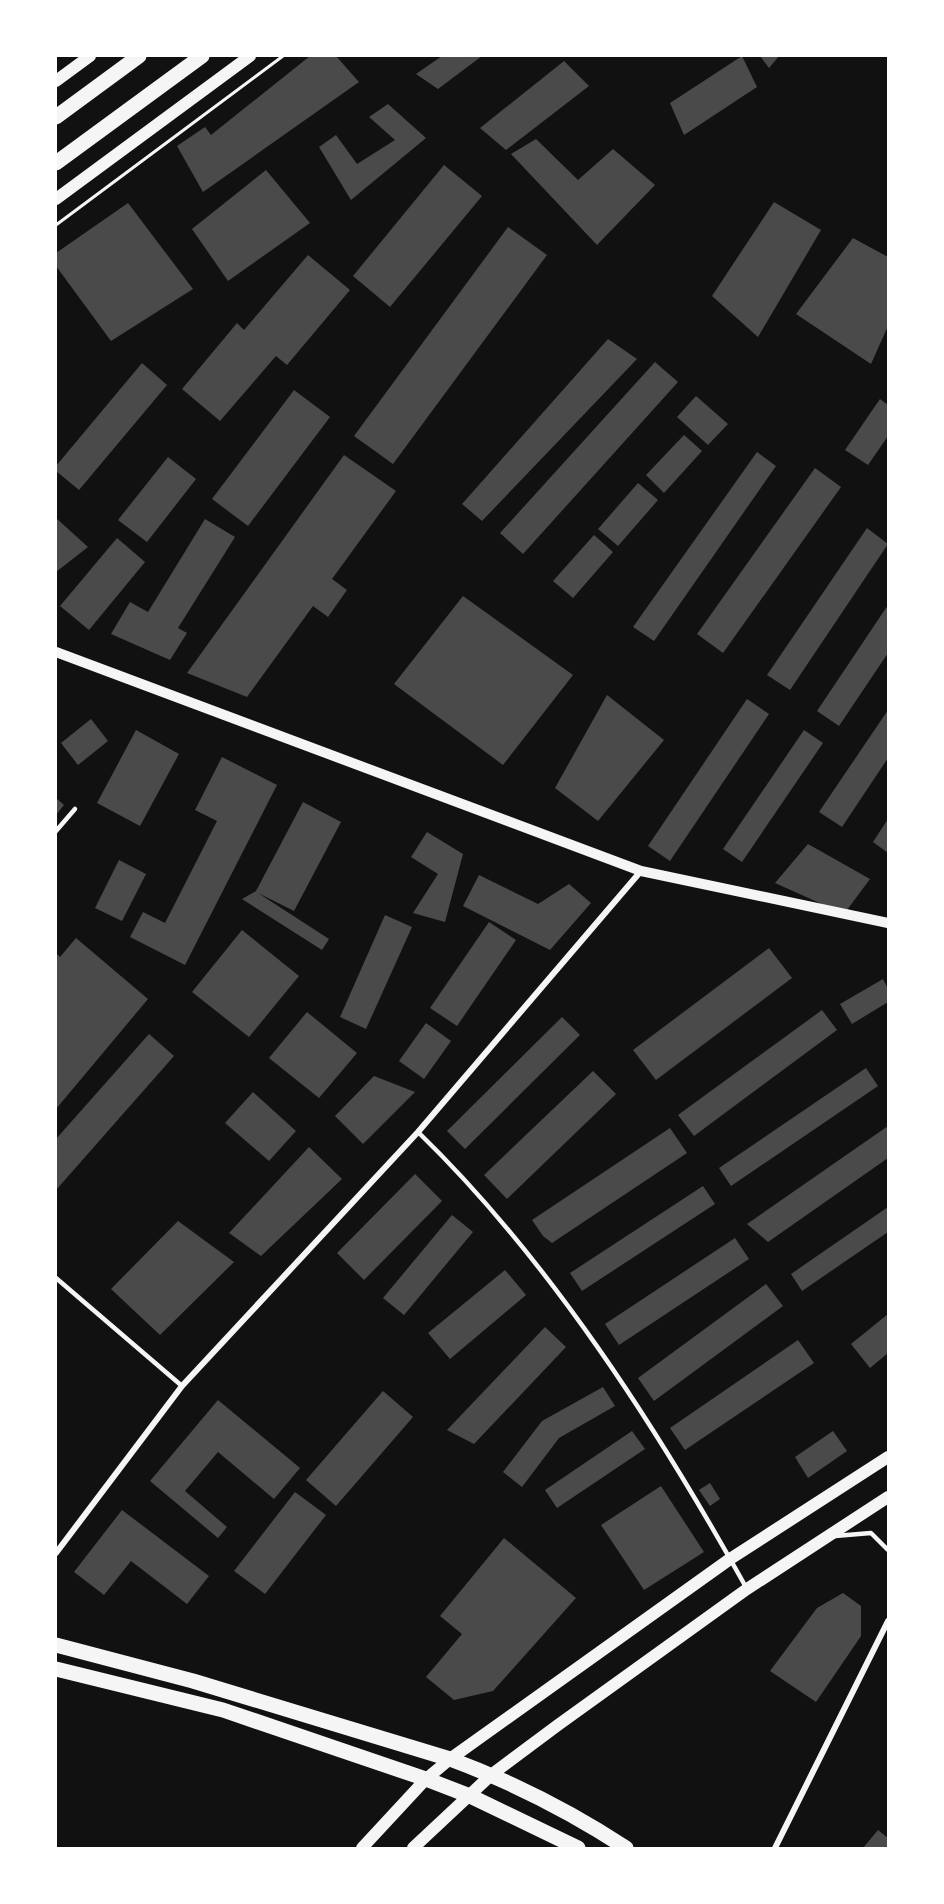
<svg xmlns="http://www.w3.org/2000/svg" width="944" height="1904" font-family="Helvetica,sans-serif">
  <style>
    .building { fill: #4a4a4a }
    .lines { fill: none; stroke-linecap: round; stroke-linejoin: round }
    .path { stroke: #f5f5f5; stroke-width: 3 }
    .service { stroke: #f5f5f5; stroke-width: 4.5 }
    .minor { stroke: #f5f5f5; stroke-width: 6 }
    .tertiary { stroke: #f5f5f5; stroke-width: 10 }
    .secondary { stroke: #f5f5f5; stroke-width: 12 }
    .primary { stroke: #f5f5f5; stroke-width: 15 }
  </style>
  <rect width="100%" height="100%" fill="#111"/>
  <g class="building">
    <polygon points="310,56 336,56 359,82 203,192 177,146 205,127 211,135"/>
    <polygon points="442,56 482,56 438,89 416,74"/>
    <polygon points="742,56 757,87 684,135 670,103"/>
    <polygon points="760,56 779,56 769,68"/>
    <polygon points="564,61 589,86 506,150 480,128"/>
    <polygon points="388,104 426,138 351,200 319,147 336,135 357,164 395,140 369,117"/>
    <polygon points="536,139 578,180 613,149 655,185 597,245 511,154"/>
    <polygon points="444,165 482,196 390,307 353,276"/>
    <polygon points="266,170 310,223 228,281 192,229"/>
    <polygon points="774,202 821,230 758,337 712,296"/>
    <polygon points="128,203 193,289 111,341 56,266 56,253"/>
    <polygon points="508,227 547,255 393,464 354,436"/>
    <polygon points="853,238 888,257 888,326 871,364 796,314"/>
    <polygon points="308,255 350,290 287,365 276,356 220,421 182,389 237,323 244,330"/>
    <polygon points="608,339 637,359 482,521 462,504"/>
    <polygon points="655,362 678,382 523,554 500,533"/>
    <polygon points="142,363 167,385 79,490 56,471 56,466"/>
    <polygon points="294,390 330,417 248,526 212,499"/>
    <polygon points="696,396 728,424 708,445 677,417"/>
    <polygon points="880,399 888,405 888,436 868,465 845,450"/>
    <polygon points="684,435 702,451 664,493 646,475"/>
    <polygon points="757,452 776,466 654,641 633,627"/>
    <polygon points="344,455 396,491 332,579 347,590 328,617 313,606 247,697 187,673"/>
    <polygon points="168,457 196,479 147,542 118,520"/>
    <polygon points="815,468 841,487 723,653 697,634"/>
    <polygon points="638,483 658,500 618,546 598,529"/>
    <polygon points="56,518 88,547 56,572"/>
    <polygon points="205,519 235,537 178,628 187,633 170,660 111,634 130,602 148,612"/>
    <polygon points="867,528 888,544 790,690 767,675"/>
    <polygon points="594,535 613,552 573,598 553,581"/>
    <polygon points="117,538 145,562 89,630 60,606"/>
    <polygon points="463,596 573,675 503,765 394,684"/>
    <polygon points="888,605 888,653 839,726 817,711"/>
    <polygon points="607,695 664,740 598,821 555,788"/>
    <polygon points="747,699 769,714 670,861 648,846"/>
    <polygon points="888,710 888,758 842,827 819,812"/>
    <polygon points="91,719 108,741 78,765 61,743"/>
    <polygon points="136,730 179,754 140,826 97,803"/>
    <polygon points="804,730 823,743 742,862 723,849"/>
    <polygon points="222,757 277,785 185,965 130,937 143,912 165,923 217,821 195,810"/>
    <polygon points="56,798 64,805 56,815"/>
    <polygon points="303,802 341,822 294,911 258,893 329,939 322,950 242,899 256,891"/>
    <polygon points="888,819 888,853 873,842"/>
    <polygon points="427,832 463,854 445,922 413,913 438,874 411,857"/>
    <polygon points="808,844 870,879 844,914 775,883"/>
    <polygon points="119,860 146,874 122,921 95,908"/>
    <polygon points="479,875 538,904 569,884 591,903 550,950 463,906"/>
    <polygon points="385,915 412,927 366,1029 340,1017"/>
    <polygon points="489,922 516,940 457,1026 430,1008"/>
    <polygon points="242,930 299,976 249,1037 192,992"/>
    <polygon points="76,938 148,999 56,1109 56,953 60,957"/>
    <polygon points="769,948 792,978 656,1080 633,1050"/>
    <polygon points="883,979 888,989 888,1002 852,1024 840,1004"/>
    <polygon points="822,1010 837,1030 694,1136 678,1115"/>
    <polygon points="307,1012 357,1053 319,1098 269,1058"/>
    <polygon points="562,1017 580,1035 465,1149 447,1131"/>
    <polygon points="426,1023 451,1041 424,1079 399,1061"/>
    <polygon points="149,1034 174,1056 56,1190 56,1139"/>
    <polygon points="866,1068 878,1086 731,1186 719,1168"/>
    <polygon points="593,1071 616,1094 507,1199 484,1175"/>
    <polygon points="374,1076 415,1092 363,1144 335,1116"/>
    <polygon points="253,1092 296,1131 269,1161 225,1123"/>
    <polygon points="888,1126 888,1158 768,1242 747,1224"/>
    <polygon points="670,1128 687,1153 552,1243 543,1236 532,1220"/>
    <polygon points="309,1147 342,1179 261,1256 229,1233"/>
    <polygon points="415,1174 442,1201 364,1280 337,1253"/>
    <polygon points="703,1186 715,1204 582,1291 570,1273"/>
    <polygon points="888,1207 888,1232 802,1291 791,1274"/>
    <polygon points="452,1215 473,1232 404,1315 383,1298"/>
    <polygon points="178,1221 234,1262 160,1335 111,1289"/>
    <polygon points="735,1238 749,1259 619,1345 605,1324"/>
    <polygon points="505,1270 526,1295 450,1359 428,1333"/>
    <polygon points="766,1284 783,1306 654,1401 638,1378"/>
    <polygon points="888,1314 888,1353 870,1368 851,1344"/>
    <polygon points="545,1327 566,1347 474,1444 447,1430"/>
    <polygon points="798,1340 814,1363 685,1450 670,1428"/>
    <polygon points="603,1387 615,1406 559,1438 522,1487 503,1472 542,1421"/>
    <polygon points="383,1391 413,1417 336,1506 306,1480"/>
    <polygon points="218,1400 300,1468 274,1499 218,1452 185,1491 227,1527 218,1538 150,1481"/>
    <polygon points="632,1431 645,1449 557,1508 545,1490"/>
    <polygon points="833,1431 847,1451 808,1478 795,1457"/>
    <polygon points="710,1483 720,1499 710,1506 699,1490"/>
    <polygon points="661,1486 704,1552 644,1590 601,1525"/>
    <polygon points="295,1492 326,1515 265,1594 234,1571"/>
    <polygon points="122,1510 209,1576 187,1604 131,1561 104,1595 74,1572"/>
    <polygon points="504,1538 576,1598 493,1691 454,1700 426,1677 462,1634 440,1616"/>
    <polygon points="843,1593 861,1606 861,1636 816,1702 770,1671 817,1608"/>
    <polygon points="878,1830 888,1838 888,1848 863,1848"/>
  </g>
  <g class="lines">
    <polyline class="path" points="56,225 283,56"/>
    <g class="service">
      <polyline points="56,831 75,809"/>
      <path d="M418,1132C549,1259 658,1429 747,1589"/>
      <polyline points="56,1278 182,1386"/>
      <polyline points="835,1536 871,1533 888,1550"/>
    </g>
    <g class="minor">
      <polyline points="56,1553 182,1386 418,1132 641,871"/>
      <polyline points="775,1848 888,1621"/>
    </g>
    <polyline class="tertiary" points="56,652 641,871 888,923"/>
    <g class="secondary">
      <polyline points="56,81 90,56"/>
      <polyline points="56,199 250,56"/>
      <polyline points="362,1848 426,1779 450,1759 730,1559 888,1457"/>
      <polyline points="413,1848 491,1775 558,1725 747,1589 888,1497"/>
    </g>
    <g class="primary">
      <polyline points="56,117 139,56"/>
      <polyline points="56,163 202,56"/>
      <path d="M56,1645L193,1681L450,1759C512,1782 571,1812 626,1848"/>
      <polyline points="56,1669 223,1710 426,1779 470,1796 578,1848"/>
    </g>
  </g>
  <rect width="944" height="1904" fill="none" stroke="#ffffff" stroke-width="114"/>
</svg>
